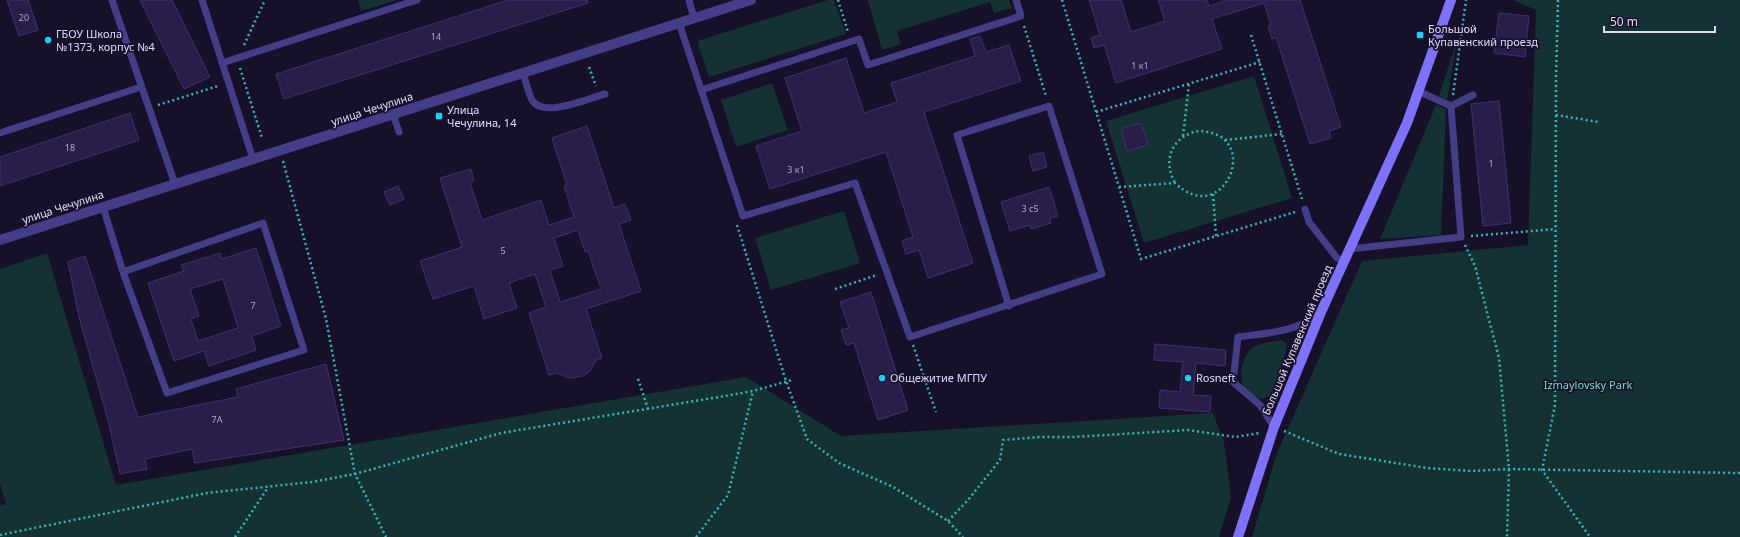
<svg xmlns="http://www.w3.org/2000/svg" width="1740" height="537" font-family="'Noto Sans',sans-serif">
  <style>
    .green { fill: #143233 }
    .building { fill: #291d49; stroke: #422f75; fill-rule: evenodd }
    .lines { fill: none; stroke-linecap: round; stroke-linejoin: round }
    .path { stroke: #32b8b9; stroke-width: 2.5; stroke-dasharray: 2 3; stroke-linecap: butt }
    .lane { stroke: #443d87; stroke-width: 7 }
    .street { stroke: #443d87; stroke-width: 10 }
    .secondary { stroke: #7e72fd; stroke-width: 10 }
    .poi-dot { fill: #09d3fb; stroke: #161129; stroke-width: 1.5 }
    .labels { text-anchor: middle; stroke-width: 3.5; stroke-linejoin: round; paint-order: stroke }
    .number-label { font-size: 9px; fill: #b2aad1 }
    .poi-label { font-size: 11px; fill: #e0d9fe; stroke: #161129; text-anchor: start }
    .street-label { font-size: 11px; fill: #e0d9fe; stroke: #161129 }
    .park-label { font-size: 11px; fill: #65dfc8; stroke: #161129 }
  </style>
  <rect width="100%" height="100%" fill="#161129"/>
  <g class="green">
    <polygon points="358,0 397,0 361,11"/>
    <polygon points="828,0 834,0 846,34 709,77 697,41"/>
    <polygon points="868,0 1009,0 1012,8 994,13 990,2 897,31 901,44 882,50"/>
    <polygon points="1513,0 1740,0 1740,537 1252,537 1277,453 1362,261 1528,245 1536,10"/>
    <polygon points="1457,40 1447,100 1439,96"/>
    <polygon points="1254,76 1292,198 1144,243 1106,121"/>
    <polygon points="772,83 788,130 736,147 721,100"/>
    <polygon points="1436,105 1446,109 1441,235 1380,239"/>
    <polygon points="844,211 860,263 771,290 755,238"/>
    <polygon points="47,253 116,485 746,377 841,436 1213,413 1224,442 1231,497 1219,537 0,537 0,505 6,504 0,484 0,269"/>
    <path d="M1282,340L1287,344L1285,355L1272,395L1263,399C1256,397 1246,393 1243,385C1239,375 1242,358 1250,350C1257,343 1273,342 1282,340Z"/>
  </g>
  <g class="building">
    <polygon points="7,0 28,0 38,30 19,36"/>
    <polygon points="140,0 172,0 210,77 184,89"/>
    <polygon points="508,0 587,0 588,3 284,99 276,74"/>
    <polygon points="1089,0 1121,0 1131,32 1165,21 1158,0 1207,0 1209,6 1226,0 1300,0 1341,127 1329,131 1331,138 1310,144 1276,37 1272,39 1268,26 1271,25 1264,3 1212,19 1222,49 1116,83 1104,45 1094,48 1091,38 1100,35"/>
    <polygon points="1499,13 1529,16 1525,57 1494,53"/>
    <polygon points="980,36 986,52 1009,45 1021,81 924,112 973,263 928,278 919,250 906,254 902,241 913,237 886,152 770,189 756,146 802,131 785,78 846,58 864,113 897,102 891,83 975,56 970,39"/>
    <polygon points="1499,101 1511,223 1483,226 1471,104"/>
    <polygon points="130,113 139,140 0,186 0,157"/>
    <polygon points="1141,123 1148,145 1127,151 1121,129"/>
    <path d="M587,126L614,208L625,204L631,220L619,224L641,291L586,309L602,358L596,360L590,371L583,376L569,378L556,373L549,375L529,313L546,307L535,274L509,283L517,308L484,319L474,286L433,299L420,261L462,247L440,178L471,169L474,181L470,182L482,220L541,200L549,225L574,217L564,186L567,185L552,138ZM578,230L585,252L588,251L601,289L560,302L550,270L563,266L554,238Z"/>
    <polygon points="1043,152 1047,167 1033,171 1029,156"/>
    <polygon points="398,186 404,199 390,205 384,192"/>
    <polygon points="1049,187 1058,216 1050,218 1051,223 1031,229 1030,225 1010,231 1001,202"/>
    <path d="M256,248L281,326L252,336L256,350L209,366L204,351L174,361L148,283L184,271L181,265L220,253L222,259ZM223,279L238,328L198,341L191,319L199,316L190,289Z"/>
    <polygon points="85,256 138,417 238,397 236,389 326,364 344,440 195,463 192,449 145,459 147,469 120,474 108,420 79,317 68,262"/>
    <polygon points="871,292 908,410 878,420 854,343 846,345 841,330 849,328 840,302"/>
    <polygon points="1155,344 1226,350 1225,366 1196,363 1193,395 1211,396 1210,412 1159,408 1160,390 1180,392 1183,362 1154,360"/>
  </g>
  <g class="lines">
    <g class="path">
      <polyline points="838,0 848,32"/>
      <polyline points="1062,0 1141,259 1295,212"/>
      <polyline points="1558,0 1556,78 1555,405 1542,470 1590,537"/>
      <polyline points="1024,26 1046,96"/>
      <polyline points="1251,35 1302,199"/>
      <polyline points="244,45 265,0"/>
      <polyline points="589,67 596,86"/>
      <polyline points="240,68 262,138"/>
      <polyline points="1453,95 1466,0"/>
      <polyline points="158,105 218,86"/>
      <polyline points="1096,112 1260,62"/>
      <polyline points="1556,115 1599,122"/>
      <polyline points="1183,136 1189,84"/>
      <polyline points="1225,140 1282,134"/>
      <polyline points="283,161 326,319 355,474 386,537"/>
      <path d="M1119,187L1175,183C1221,227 1258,146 1212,133C1205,131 1198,130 1191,133C1169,142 1164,163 1175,183"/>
      <polyline points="1213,194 1216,236"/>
      <polyline points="737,225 786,381 807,439 839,463 893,487 948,521 963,537"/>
      <polyline points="1471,236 1556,229"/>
      <polyline points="1465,245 1475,266 1499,358 1509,469 1507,537"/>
      <polyline points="835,289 877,275"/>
      <polyline points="913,345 936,412"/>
      <polyline points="638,379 648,409"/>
      <polyline points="1284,431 1339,454 1427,468 1472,471 1509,469 1740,473"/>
      <polyline points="948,521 968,500 1000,460 1003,440 1039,437 1073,437 1188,430 1235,437 1260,433"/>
      <polyline points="0,535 207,493 312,482 355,474 501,433 725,396 753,391 792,380"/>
      <polyline points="235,537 267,489"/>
      <polyline points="696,537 728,495 753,391"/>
    </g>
    <g class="lane">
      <polyline points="112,0 175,184"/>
      <polyline points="202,0 253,159"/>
      <polyline points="689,0 694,18"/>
      <polyline points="679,23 743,216 855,183 910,337 1102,274 1049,106 957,135 1009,306"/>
      <polyline points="222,63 417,0"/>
      <path d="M523,73C526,81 528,92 532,100C543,119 589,98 605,94"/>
      <polyline points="701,90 859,39 868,65 1021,16 1016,0"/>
      <polyline points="1418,91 1451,106 1473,95"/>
      <polyline points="393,114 399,132"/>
      <polyline points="0,133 141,87"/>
      <polyline points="103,207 123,272 263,223 304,350 167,393 123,272"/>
      <polyline points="1305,209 1309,222 1337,258 1344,261"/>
      <polyline points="1349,249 1461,237 1451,106"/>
      <path d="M1274,427L1260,405L1233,382L1238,337C1267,333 1296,332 1319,314"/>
    </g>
    <polyline class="street" points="0,240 751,0"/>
    <polyline class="secondary" points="1238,537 1274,427 1321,312 1407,123 1451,0"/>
  </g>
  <g class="poi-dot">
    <rect x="1416" y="31" width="8" height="8" rx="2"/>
    <circle cx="48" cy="40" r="4"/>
    <rect x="435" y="112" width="8" height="8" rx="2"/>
    <circle cx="882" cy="378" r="4"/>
    <circle cx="1188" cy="378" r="4"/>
  </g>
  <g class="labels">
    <g class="number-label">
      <text x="24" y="21">20</text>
      <text x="436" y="40">14</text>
      <text x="1140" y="69">1 к1</text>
      <text x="70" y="151">18</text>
      <text x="1491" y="167">1</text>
      <text x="796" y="173">3 к1</text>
      <text x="1030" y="212">3 с5</text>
      <text x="503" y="254">5</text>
      <text x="253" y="309">7</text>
      <text x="217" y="423">7А</text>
    </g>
    <g class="poi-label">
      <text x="1428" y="33">Большой<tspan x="1428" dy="13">Купавенский проезд</tspan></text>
      <text x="56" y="38">ГБОУ Школа<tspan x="56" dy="13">№1373, корпус №4</tspan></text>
      <text x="447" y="114">Улица<tspan x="447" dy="13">Чечулина, 14</tspan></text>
      <text x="890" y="382">Общежитие МГПУ</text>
      <text x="1196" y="382">Rosneft</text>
    </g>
    <g class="street-label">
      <text transform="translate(372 109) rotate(-18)" y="4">улица Чечулина</text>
      <text transform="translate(63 207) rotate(-18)" y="4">улица Чечулина</text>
      <text transform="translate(1297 340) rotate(-67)" y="4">Большой Купавенский проезд</text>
    </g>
    <g class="park-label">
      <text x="1588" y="389">Izmaylovsky Park</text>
    </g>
  </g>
  <path d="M1604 26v6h111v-6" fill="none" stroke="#e0d9fe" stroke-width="2"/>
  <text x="1610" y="26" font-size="12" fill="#e0d9fe" stroke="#161129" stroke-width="3" paint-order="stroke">50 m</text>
</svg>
